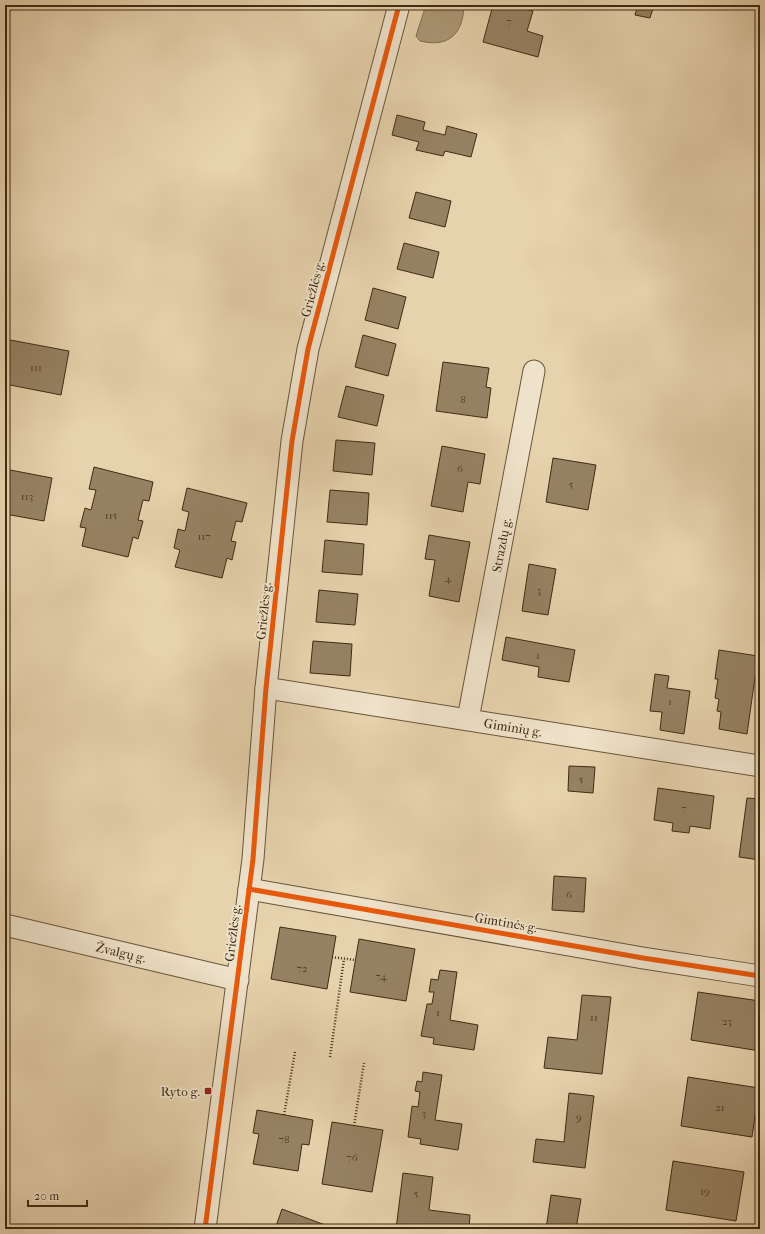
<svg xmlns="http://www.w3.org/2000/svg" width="765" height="1234" font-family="'IM FELL French Canon',serif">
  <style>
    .water { fill: #ad9978; stroke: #816d4f }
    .building { fill: #968263; stroke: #3f2b12 }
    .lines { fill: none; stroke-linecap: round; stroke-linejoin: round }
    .minor-casing { stroke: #695539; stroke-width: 23 }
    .path { stroke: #3f2b12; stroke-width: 2.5; stroke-dasharray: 1 2; stroke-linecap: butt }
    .minor { stroke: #efe2ca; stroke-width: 21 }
    .cycleway-casing { stroke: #efe2ca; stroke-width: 8 }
    .cycleway { stroke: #e8590c; stroke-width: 5 }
    .poi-dot { fill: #8f2418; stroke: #efe2ca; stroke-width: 1.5 }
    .labels { text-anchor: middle; stroke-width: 3.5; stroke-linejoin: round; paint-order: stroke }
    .number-label { font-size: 11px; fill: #554126 }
    .street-label { font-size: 13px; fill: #3f2b12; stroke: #efe2ca }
    .poi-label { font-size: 13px; fill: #3f2b12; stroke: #efe2ca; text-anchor: end }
  </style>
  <rect width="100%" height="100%" fill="#e6d2ad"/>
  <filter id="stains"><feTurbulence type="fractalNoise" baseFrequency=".005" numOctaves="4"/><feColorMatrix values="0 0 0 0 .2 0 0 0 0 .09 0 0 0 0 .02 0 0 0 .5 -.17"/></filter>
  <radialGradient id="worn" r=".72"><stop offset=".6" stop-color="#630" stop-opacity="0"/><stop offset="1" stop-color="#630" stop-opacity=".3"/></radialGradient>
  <path class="water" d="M426,5H464C463,34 449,48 420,41L416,36Z"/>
  <g class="building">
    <polygon points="493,5 508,5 533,11 527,31 543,36 538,57 483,42"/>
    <polygon points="638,5 654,5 650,18 635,15"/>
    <polygon points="397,115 425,122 423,130 445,135 447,126 477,134 471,157 445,151 443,156 416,150 419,142 392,135"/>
    <polygon points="416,192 451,201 445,227 409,218"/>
    <polygon points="404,243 439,252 433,278 397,269"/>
    <polygon points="373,288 406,297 398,329 365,320"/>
    <polygon points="363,335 396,344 388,376 355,367"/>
    <polygon points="5,339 69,351 61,395 5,384"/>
    <polygon points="443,362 489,368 486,387 491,388 487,418 436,411"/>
    <polygon points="346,386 384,395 377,426 338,417"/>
    <polygon points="336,440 375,443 372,475 333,471"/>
    <polygon points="442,446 485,454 480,484 468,482 463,512 431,506"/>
    <polygon points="553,458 596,465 588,510 546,502"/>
    <polygon points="94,467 153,482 149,501 143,500 138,520 143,521 138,539 133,537 128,557 82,546 86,528 80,527 85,508 91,510 96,490 89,489"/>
    <polygon points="5,469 52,478 44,521 5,514"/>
    <polygon points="187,488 247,503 242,522 236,521 231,541 236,542 232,560 227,558 222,578 175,567 180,550 174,548 178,529 185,531 189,512 182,510"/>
    <polygon points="330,490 369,493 367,525 327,522"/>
    <polygon points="429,535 470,542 459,602 429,596 435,560 425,559"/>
    <polygon points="325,540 364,544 362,575 322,572"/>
    <polygon points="529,564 556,569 548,615 522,611"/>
    <polygon points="319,590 358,594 355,625 316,622"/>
    <polygon points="506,637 575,650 569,682 538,677 539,667 502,660"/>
    <polygon points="313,641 352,644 350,676 310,673"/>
    <polygon points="719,650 758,656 747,734 719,729 721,712 717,711 719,699 715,698 718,679 715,679"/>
    <polygon points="655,674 669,676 667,688 690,691 684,734 660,730 662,712 650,711"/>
    <polygon points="569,766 595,767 593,793 568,791"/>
    <polygon points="658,788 714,796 710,829 690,826 689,833 672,831 673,823 654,820"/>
    <polygon points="747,798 760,799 760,860 739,857"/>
    <polygon points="554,876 586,878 584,912 552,910"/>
    <polygon points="280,927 336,936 327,989 271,979"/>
    <polygon points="359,939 415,949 406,1001 350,992"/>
    <polygon points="440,970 457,972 450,1020 478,1025 474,1050 433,1044 434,1038 421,1036 427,1004 432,1004 434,992 429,992 431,979 438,980"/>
    <polygon points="698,992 760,1001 760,1051 691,1040"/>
    <polygon points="582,995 611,997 602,1074 544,1068 548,1037 577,1040"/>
    <polygon points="423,1072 442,1075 435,1120 462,1124 458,1150 420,1144 421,1139 408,1137 412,1106 418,1107 420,1092 415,1091 417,1081 422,1082"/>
    <polygon points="688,1077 759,1088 752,1137 681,1126"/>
    <polygon points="569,1093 594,1096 585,1168 533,1162 536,1139 564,1142"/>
    <polygon points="257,1110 313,1120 309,1145 302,1144 298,1171 253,1164 259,1134 253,1133"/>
    <polygon points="332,1122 383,1130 372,1192 322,1184"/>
    <polygon points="673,1161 744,1172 736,1221 666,1210"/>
    <polygon points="403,1173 433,1177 429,1210 470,1215 469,1229 396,1229"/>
    <polygon points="551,1195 581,1199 576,1229 546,1229"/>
    <polygon points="282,1209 336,1229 275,1229"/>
  </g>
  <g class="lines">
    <defs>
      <g id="minor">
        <polyline points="266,688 760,766"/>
        <polyline points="468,719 534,371"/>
        <polyline points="249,889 643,958 760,976"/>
        <polyline points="5,925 238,980"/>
        <polyline points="205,1229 253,859 266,688 292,441 308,349 399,5"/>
      </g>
    </defs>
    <use href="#minor" class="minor-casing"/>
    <g class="path">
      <polyline points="332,957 355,960"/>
      <polyline points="330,1057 344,959"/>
      <polyline points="284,1115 295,1052"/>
      <polyline points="354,1126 364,1063"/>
    </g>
    <use href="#minor" class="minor"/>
    <defs>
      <g id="cycleway">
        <polyline points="249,889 643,958 760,976"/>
        <polyline points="205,1229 253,859 266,688 292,441 308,349 399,5"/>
      </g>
    </defs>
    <use href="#cycleway" class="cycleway-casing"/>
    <use href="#cycleway" class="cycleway"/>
  </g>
  <rect class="poi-dot" x="204" y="1087" width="8" height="8" rx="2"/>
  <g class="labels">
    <g class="number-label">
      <text x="509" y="25">7</text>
      <text x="36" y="371">111</text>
      <text x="463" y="403">8</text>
      <text x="460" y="472">6</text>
      <text x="571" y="488">5</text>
      <text x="27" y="500">113</text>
      <text x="111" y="519">115</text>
      <text x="204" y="540">117</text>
      <text x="448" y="582">4</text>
      <text x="539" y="594">3</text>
      <text x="538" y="659">1</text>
      <text x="670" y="705">1</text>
      <text x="581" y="783">5</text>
      <text x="684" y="812">7</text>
      <text x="569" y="898">6</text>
      <text x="302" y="972">72</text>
      <text x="381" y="980">74</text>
      <text x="438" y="1016">1</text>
      <text x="594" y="1021">11</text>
      <text x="727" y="1025">23</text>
      <text x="720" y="1111">21</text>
      <text x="424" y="1117">3</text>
      <text x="579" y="1121">9</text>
      <text x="284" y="1143">78</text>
      <text x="352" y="1161">76</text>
      <text x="705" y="1195">19</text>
      <text x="416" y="1197">5</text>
    </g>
    <g class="street-label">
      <text transform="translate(312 289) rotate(-75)" y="5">Griežlės g.</text>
      <text transform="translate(501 545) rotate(-79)" y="5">Strazdų g.</text>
      <text transform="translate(263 611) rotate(-84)" y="5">Griežlės g.</text>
      <text transform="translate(513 727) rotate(9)" y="5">Giminių g.</text>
      <text transform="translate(506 922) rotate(10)" y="5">Gimtinės g.</text>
      <text transform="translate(232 933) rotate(-83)" y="5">Griežlės g.</text>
      <text transform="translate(121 952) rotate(13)" y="5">Žvalgų g.</text>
    </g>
    <g class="poi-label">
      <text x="200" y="1096">Ryto g.</text>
    </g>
  </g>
  <rect width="765" height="1234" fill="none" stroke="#e6d2ad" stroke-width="20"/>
  <rect x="6" y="6" width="753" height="1222" fill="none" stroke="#3f2b12" stroke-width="2"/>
  <rect x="10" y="10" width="745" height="1214" fill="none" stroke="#3f2b12"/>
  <path d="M28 1200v6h59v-6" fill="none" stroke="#3f2b12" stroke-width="2"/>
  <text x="34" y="1200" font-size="12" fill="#3f2b12" stroke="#efe2ca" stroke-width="3" paint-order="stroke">20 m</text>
  <rect width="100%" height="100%" filter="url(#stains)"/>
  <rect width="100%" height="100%" fill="url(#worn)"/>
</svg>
